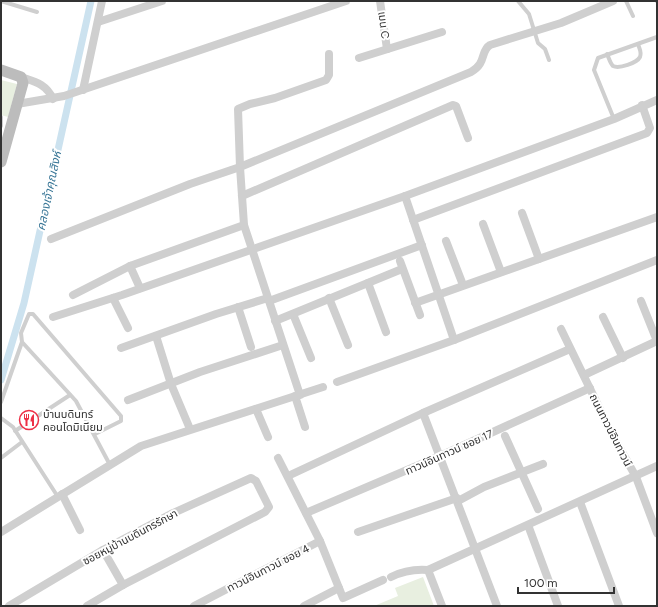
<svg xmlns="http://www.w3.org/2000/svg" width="658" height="607" font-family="Figtree,'Noto Sans Thai',sans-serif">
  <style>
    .green { fill: #e8efe0 }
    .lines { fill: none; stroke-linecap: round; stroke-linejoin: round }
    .canal { stroke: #cce2ef; stroke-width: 7 }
    .path { stroke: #cfcfcf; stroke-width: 1; stroke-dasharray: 2 2; stroke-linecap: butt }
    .lane { stroke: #cfcfcf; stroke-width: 4 }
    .street { stroke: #cfcfcf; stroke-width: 8 }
    .secondary { stroke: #bcbcbc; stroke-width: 11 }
    .labels { text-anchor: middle; stroke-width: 4; stroke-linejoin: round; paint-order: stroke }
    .street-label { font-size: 11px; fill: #323232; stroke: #fff }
    .poi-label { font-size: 11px; fill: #323232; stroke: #fff; text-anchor: start }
    .water-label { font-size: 12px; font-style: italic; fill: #3b7898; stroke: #fff }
  </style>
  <rect width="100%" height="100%" fill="#fff"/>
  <g class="green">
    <polygon points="1,80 17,84 8,117 1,115"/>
    <polygon points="423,577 434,606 374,606 398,596 395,588"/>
  </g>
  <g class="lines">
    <polyline class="canal" points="1,380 24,303 91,1"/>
    <polyline class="path" points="655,1 657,6"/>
    <g class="lane">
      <polyline points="1,1 37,12"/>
      <polyline points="518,1 529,14 538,43 545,49 549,60"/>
      <polyline points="626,1 633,16"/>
      <path d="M607,54C609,58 610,63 613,66C619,69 637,63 640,57C642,52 639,48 638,44"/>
      <polyline points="1,117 1,126"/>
      <polyline points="614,119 594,70 598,58 657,37"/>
      <polyline points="1,402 22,342"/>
      <polyline points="1,418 13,427 58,497"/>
      <polyline points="15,431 70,395"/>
      <polyline points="95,434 121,421 121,416 33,314 29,314 21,333 22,342 76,401 110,465"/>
      <polyline points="1,458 22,442"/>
    </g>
    <g class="street">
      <polyline points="380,1 387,49"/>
      <polyline points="98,22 162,1"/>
      <polyline points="359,58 442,32"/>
      <path d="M21,77C36,82 46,84 53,99"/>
      <polyline points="83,90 102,1"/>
      <polyline points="17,104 64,96 346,1"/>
      <polyline points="242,196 453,105 456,106 468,138"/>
      <polyline points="405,196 454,340"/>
      <polyline points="522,213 539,259"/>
      <polyline points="413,220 647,133 650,128 642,105"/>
      <polyline points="483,224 501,272"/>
      <polyline points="51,239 190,184 240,167 238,109 250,104 275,98 326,80 329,75 329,54"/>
      <polyline points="446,241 463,285"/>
      <polyline points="400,261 420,315"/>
      <polyline points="130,266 140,288"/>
      <polyline points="368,283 386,332"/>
      <polyline points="73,295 130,266 244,225"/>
      <polyline points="113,298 128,328"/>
      <polyline points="329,298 348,345"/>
      <polyline points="269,301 422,245"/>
      <polyline points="641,301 657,341"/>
      <polyline points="415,303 657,217"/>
      <polyline points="238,307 251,347"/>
      <polyline points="293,314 311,358"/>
      <polyline points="53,317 122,295 405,196 614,119 657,100"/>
      <polyline points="603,317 623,358"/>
      <polyline points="275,321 402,269"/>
      <polyline points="561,329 612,434 636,477 657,533"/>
      <polyline points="156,336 171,384 190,429"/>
      <polyline points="121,348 216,314 268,298"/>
      <polyline points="584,375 657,341"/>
      <polyline points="337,382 454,340 657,260"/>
      <path d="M300,395L244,225L240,167L471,72C487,63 480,51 490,45L561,23L613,1"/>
      <polyline points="295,396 305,427"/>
      <polyline points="128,400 200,372 283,345"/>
      <polyline points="256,409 268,437"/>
      <polyline points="423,413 497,606"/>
      <polyline points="505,436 538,509"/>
      <polyline points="278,458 320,541 343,598 383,580"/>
      <polyline points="288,476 423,413 570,349"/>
      <polyline points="62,494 80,530"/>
      <polyline points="458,501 484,487 543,464"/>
      <polyline points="580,502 619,606"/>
      <polyline points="306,513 440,456 590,388"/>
      <polyline points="528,525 558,606"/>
      <polyline points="1,532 141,446 323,387"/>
      <polyline points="358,532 457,498"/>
      <polyline points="103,550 123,585"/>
      <polyline points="428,570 442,606"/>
      <path d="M391,577C403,571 415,569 428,570L657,466"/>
      <polyline points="9,606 103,550 171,514 251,478 256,481 269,507 265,512 123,585 87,606"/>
      <polyline points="194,606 320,541"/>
      <polyline points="304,606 339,588"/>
    </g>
    <polyline class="secondary" points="1,70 21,77 23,83 1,162"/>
  </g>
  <defs>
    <symbol id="restaurant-ring" viewBox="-11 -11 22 22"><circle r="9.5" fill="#fff" stroke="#ed3046" stroke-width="1.5"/><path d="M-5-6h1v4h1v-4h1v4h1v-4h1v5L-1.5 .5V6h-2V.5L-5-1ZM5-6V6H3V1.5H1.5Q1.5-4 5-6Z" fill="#ed3046"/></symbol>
  </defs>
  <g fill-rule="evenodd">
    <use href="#restaurant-ring" x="18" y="409" width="22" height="22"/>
  </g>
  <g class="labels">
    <g class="street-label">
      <text transform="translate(384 25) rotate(83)" y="4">เมน C</text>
      <text transform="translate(611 430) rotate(63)" y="4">ถนนทาวน์อินทาวน์</text>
      <text transform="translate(449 452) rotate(-24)" y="4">ทาวน์อินทาวน์ ซอย 17</text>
      <text transform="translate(130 537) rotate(-28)" y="4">ซอยหมู่บ้านบดินทรรักษา</text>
      <text transform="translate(268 568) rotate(-27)" y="4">ทาวน์อินทาวน์ ซอย 4</text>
    </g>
    <g class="poi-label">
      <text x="43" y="418">บ้านบดินทร์<tspan x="43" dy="13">คอนโดมิเนียม</tspan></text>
    </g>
    <g class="water-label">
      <text transform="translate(49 191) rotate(-78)" y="4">คลองเจ้าคุณสิงห์</text>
    </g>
  </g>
  <rect width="658" height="607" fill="none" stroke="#323232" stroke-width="4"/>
  <path d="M518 587v6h96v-6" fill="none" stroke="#323232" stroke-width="2"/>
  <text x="524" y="587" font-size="12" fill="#323232" stroke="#ffffff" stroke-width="3" paint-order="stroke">100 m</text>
</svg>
